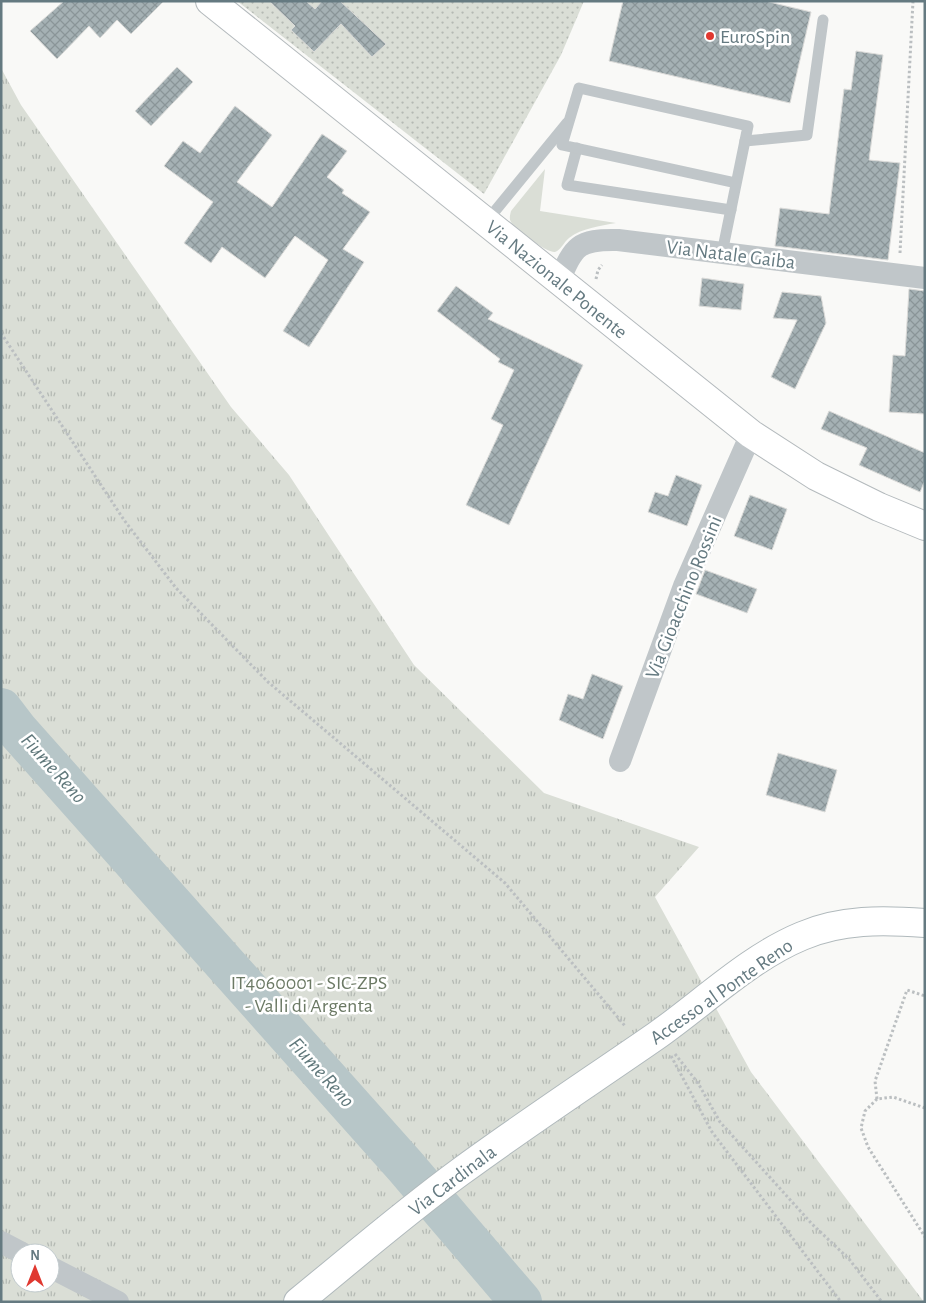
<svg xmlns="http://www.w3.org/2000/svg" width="926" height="1303" font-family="'Alegreya Sans',sans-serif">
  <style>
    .grass { fill: #daded6 }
    .park { fill: url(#park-tufts); fill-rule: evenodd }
    .garden { fill: url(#garden-dots) }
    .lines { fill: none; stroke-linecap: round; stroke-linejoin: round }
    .river { stroke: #b7c6c8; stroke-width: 42 }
    .building { fill: url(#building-cross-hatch); stroke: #dbdbd9 }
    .secondary-casing { stroke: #b0b9bc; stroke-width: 30 }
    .primary-casing { stroke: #b4babd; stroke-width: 30 }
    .path { stroke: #bbbfc1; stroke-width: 3; stroke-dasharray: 2.5 2.5; stroke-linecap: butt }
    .service { stroke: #c0c6c9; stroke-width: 11 }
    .minor { stroke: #c0c6c9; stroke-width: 22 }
    .secondary { stroke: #fff; stroke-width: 28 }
    .primary { stroke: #fff; stroke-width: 28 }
    .poi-dot { fill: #e03830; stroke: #fff; stroke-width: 2 }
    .labels { text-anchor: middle; stroke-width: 5; stroke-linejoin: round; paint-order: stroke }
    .poi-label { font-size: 20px; fill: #657a81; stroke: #fff; text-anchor: start }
    .street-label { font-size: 20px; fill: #657a81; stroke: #fff }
    .park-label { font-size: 20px; fill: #6b7964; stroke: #fff }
    .water-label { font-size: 21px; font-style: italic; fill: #60787b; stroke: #fff }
  </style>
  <defs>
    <pattern id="park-tufts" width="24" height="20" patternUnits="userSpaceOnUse" patternTransform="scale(1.25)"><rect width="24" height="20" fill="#daded6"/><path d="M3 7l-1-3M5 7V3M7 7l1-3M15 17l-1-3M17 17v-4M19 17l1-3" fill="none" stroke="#b4b9b3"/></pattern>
    <pattern id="garden-dots" width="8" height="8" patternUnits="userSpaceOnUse" patternTransform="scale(1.25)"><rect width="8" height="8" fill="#daded6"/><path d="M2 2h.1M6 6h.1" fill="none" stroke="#b4b9b3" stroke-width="1.8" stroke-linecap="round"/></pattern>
    <pattern id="building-cross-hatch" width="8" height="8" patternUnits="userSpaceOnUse" patternTransform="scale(1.25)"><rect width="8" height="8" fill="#a5b1b4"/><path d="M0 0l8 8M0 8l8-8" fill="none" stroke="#8a9598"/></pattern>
  </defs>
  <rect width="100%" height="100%" fill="#f9f9f7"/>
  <path class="grass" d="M545,169L540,211L616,223C600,226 582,228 569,238C564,242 561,250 555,252C547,253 516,230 511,222C509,219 510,215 511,211Z"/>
  <path class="park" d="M1,68L21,105L231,407L289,475L414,665L544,793L699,847L655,897L751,1072L924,1302H1ZM20,1253H50V1283H20Z"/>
  <polygon class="garden" points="237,1 584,1 561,55 484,194"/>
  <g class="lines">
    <polyline class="river" points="1,709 17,730 405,1166 521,1302"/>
  </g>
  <g class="building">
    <polygon points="64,1 164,1 131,34 117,20 100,38 89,26 57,59 30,31"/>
    <polygon points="269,1 306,1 315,9 322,1 340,1 386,44 372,57 341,24 314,52 291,30 295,26"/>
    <polygon points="623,1 765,1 811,12 790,103 609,61"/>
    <polygon points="856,51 883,55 869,160 900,163 888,260 775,246 780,208 829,214 844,89 851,90"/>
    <polygon points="177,67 193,82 151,126 135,111"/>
    <polygon points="235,106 272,135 237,182 272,207 322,134 347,151 327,177 344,190 342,193 370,212 343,249 364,262 309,347 283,331 328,260 295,236 265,278 222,247 211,263 184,243 213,202 164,166 183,141 200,153"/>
    <polygon points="702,278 744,284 741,310 699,306"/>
    <polygon points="456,286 493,313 488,319 583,365 509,525 466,505 503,425 491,419 514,370 498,362 500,359 437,311"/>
    <polygon points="909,289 925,291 925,414 889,412 893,355 905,356"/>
    <polygon points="782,292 821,296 826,323 795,389 771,377 797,320 773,318"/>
    <polygon points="829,411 925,453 925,480 920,492 859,465 867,448 821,429"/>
    <polygon points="676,475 702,485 687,526 648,512 655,492 668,496"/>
    <polygon points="750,495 787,509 772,550 734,536"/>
    <polygon points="705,570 757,589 747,613 696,594"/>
    <polygon points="592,674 623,686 603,739 559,720 568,694 583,699"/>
    <polygon points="778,753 837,770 825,812 766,795"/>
  </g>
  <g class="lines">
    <defs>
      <path id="secondary" d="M298,1302C352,1258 404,1213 460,1172C524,1125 591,1081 656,1036C703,1003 749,958 802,936C841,919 883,920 925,923"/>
      <polyline id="primary" points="210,1 751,434 816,476 879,507 925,526"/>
    </defs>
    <use href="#secondary" class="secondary-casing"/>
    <use href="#primary" class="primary-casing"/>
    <g class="path">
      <polyline points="900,253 913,1"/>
      <polyline points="596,279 598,270 602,265"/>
      <polyline points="1,333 124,520 176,588 268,682 505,883 625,1026"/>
      <polyline points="675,1054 698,1083 720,1122 812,1224 849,1259 882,1302"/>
      <polyline points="671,1056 712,1132 841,1302"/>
      <polyline points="877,1099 875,1081 907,990 925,996"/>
      <polyline points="925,1108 893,1097 877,1099 865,1111 861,1128 868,1147 925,1237"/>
    </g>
    <g class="service">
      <polyline points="745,141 807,135 823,20"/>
      <polyline points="577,148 567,185 731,210"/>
      <polyline points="486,222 567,123"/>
      <polyline points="722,253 748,126 579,88 562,145 736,183"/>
    </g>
    <g class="minor">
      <path d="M559,281C574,246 578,239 618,240L925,278"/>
      <polyline points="620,761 684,586 751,434"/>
      <polyline points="1,1242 22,1253"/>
      <polyline points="50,1267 118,1302"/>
    </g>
    <use href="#secondary" class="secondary"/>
    <use href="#primary" class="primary"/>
  </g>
  <circle class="poi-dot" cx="710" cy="36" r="5"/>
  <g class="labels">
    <g class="poi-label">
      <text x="720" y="43">EuroSpin</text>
    </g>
    <g class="street-label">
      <text transform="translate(731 254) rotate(7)" y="7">Via Natale Gaiba</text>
      <text transform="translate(557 279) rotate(39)" y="7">Via Nazionale Ponente</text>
      <text transform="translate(683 597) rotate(-68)" y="7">Via Gioacchino Rossini</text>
      <text transform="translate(721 991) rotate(-35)" y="7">Accesso al Ponte Reno</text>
      <text transform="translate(452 1180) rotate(-37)" y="7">Via Cardinala</text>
    </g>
    <g class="park-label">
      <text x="309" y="989">IT4060001 - SIC-ZPS<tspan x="309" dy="23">- Valli di Argenta</tspan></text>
    </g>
    <g class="water-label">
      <text transform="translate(54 768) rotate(48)" y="7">Fiume Reno</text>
      <text transform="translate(322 1072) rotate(48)" y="7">Fiume Reno</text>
    </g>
  </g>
  <rect width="926" height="1303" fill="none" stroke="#657a81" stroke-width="5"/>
  <g transform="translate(35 1268)"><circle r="24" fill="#ffffff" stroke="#c1cacd"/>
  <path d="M0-4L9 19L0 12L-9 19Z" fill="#e03830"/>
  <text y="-8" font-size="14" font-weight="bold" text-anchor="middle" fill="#657a81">N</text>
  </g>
</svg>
